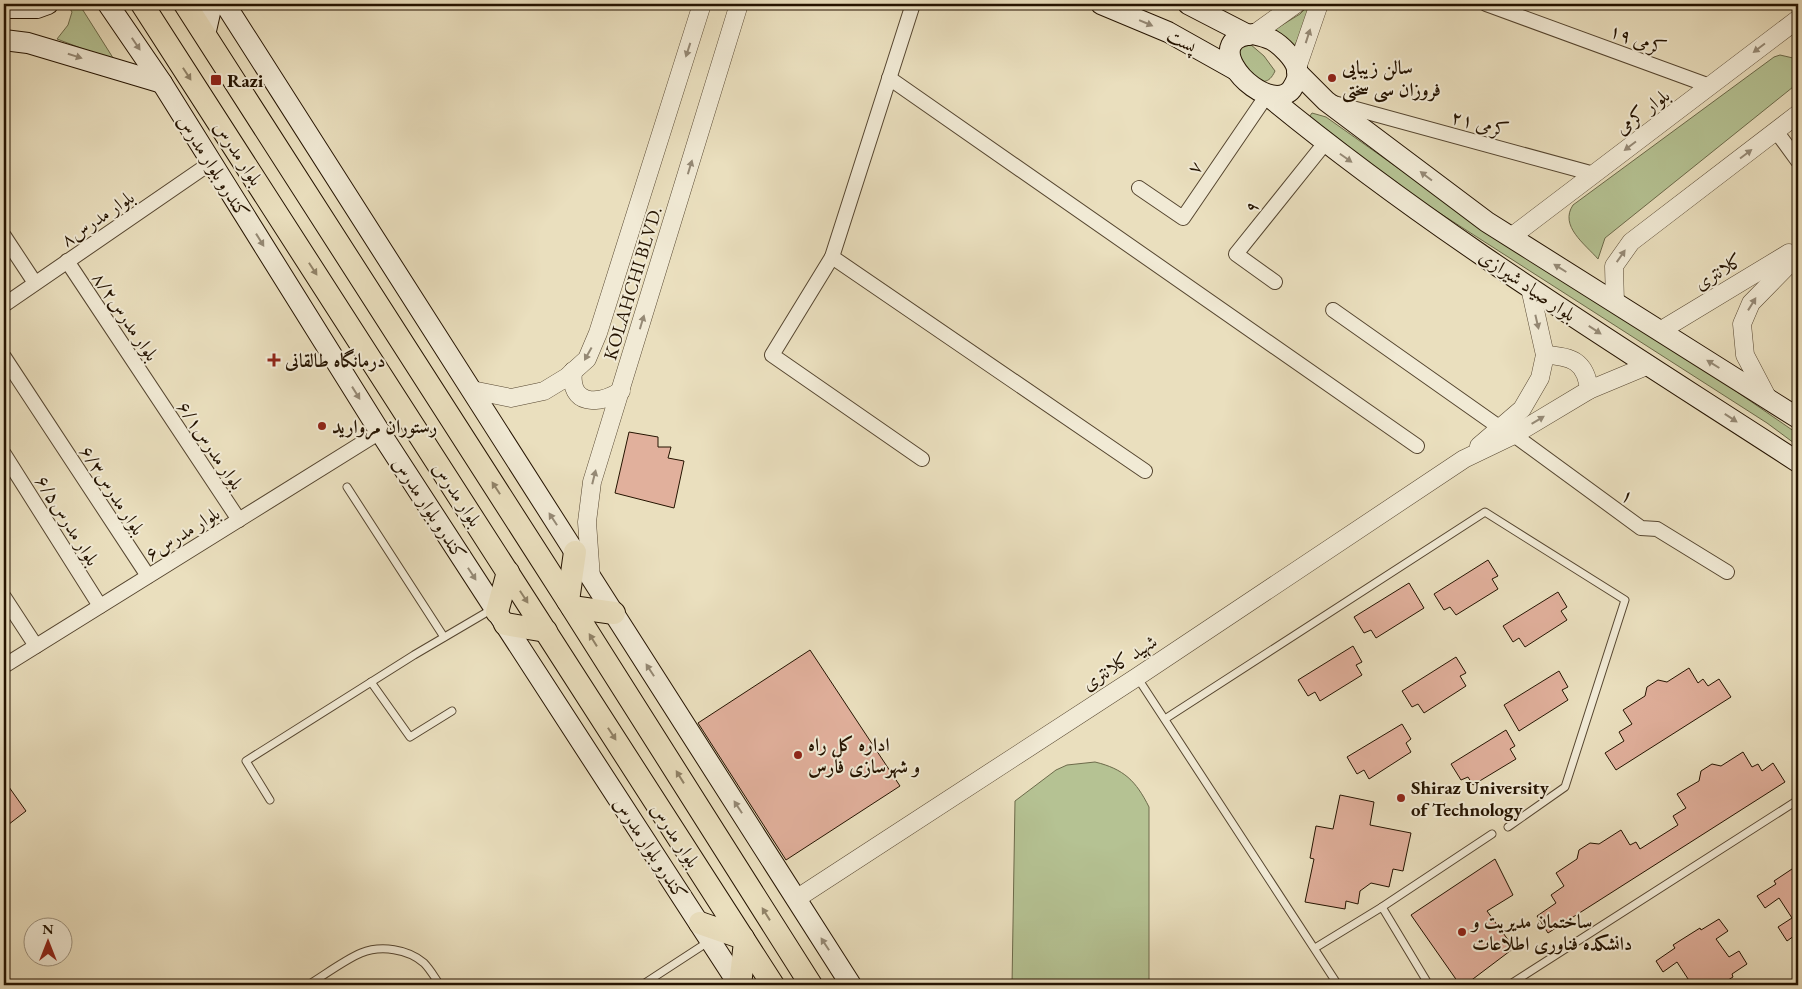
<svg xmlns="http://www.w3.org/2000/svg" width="1802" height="989" font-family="'EB Garamond',Amiri,serif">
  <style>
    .green { fill: #b5c293; stroke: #6c6a4a }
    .building { fill: #e1b09c; stroke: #241300 }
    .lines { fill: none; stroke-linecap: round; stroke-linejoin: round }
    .service-casing { stroke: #564630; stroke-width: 9 }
    .minor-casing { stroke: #564630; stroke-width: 16 }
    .tertiary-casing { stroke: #564630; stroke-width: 19 }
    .secondary-casing { stroke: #241300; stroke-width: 22 }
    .primary-casing { stroke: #241300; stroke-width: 24 }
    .service { stroke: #f1ead5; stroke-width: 7 }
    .minor { stroke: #f1ead5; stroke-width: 14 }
    .tertiary { stroke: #f1ead5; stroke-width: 18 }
    .secondary { stroke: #f1ead5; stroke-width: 20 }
    .primary { stroke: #eadfbe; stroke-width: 22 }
    .oneway { fill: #958975 }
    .oneway2 { fill: #918368 }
    .poi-dot { fill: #8f2418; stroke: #f1ead5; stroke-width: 2 }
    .labels { text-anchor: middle; stroke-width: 4; stroke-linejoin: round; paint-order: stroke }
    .street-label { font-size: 19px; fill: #241300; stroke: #f1ead5 }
    .poi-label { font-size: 19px; font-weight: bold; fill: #241300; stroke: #f1ead5; text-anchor: start }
  </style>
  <rect width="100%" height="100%" fill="#eadfbe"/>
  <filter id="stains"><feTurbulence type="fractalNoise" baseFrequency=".004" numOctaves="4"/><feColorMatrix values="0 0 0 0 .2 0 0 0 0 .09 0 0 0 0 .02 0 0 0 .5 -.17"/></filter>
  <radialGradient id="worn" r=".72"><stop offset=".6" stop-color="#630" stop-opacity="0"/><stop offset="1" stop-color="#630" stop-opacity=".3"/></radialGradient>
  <g class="green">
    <polygon points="67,4 79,4 115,61 57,39 68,25 72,12"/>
    <polygon points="1310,4 1315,4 1293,49 1274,30 1300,14"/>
    <path d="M1250,44L1264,56L1275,71C1263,98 1242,65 1233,54L1235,48Z"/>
    <path d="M1780,55L1793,58L1798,62V83L1605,238L1598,259C1585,244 1559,226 1573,205L1774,57Z"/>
    <polygon points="1312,113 1326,117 1477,224 1717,378 1798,434 1798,446 1767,423 1399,187 1307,120"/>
    <path d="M1095,762C1124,769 1136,781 1149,807V985H1012L1015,801L1056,770L1067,765Z"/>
  </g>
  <g class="building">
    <polygon points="629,432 658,437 658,447 671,447 668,458 684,461 674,508 615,493"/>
    <polygon points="1488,560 1498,576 1492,579 1498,589 1456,615 1450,607 1444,610 1434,594"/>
    <polygon points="1409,583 1424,608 1376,638 1371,630 1364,633 1354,617"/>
    <polygon points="1558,592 1567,607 1561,611 1567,620 1525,647 1519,638 1513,642 1503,626"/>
    <polygon points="1353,646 1362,662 1356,665 1362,675 1320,701 1315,692 1308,696 1298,680"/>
    <polygon points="810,650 900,786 786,860 698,723"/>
    <polygon points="1456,657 1466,673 1460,676 1466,686 1424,713 1418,704 1412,707 1402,691"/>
    <polygon points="1689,668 1698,683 1703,679 1708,686 1719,679 1731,697 1616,770 1605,753 1624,741 1619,732 1632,724 1623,710 1645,696 1647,687 1658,680 1667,682"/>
    <polygon points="1559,671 1568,687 1562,690 1568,700 1519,731 1504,705"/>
    <polygon points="1402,724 1411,739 1406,743 1411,752 1369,779 1364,770 1357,774 1347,757"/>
    <polygon points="1506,730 1515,746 1510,749 1516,759 1473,785 1468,777 1461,780 1451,764"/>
    <polygon points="1743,752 1752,767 1758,764 1762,771 1773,763 1785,782 1548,933 1537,916 1556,903 1551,895 1564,886 1556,873 1577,859 1579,850 1590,843 1599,844 1621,830 1630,845 1636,842 1640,849 1678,825 1673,816 1686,808 1677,794 1699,781 1701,771 1712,764 1721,766"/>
    <polygon points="4,780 26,811 4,828"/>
    <polygon points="1340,795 1374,802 1370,825 1411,833 1403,871 1393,869 1389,887 1371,883 1360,891 1358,904 1346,901 1345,909 1305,902 1314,859 1310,858 1316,826 1333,829"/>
    <polygon points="1495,859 1513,895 1487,911 1514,948 1465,985 1460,985 1411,915"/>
    <polygon points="1798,865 1798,933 1787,941 1778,927 1792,918 1779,898 1765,908 1757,896 1776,884 1774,881"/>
    <polygon points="1719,919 1728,931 1716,939 1729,957 1739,951 1747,964 1732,974 1733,977 1720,985 1692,985 1677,962 1663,972 1656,961 1675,948 1673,945 1700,928 1701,930"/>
  </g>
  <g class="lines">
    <defs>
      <g id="service">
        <polyline points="347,487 444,637"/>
        <polyline points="1137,677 1338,985"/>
        <polyline points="371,682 410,737 452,711"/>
        <polyline points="1165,719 1485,512 1625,600 1565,787 1508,827"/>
        <polyline points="270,800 246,761 414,655 494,608"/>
        <polyline points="1382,907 1492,834"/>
        <polyline points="1315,948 1382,907 1429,985"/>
        <path d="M308,985C323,976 346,959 361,953C381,945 408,949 424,963C430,969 435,978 440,985"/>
        <polyline points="642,985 708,942"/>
        <polyline points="1509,985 1798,800"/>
      </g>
      <g id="minor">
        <polyline points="913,4 832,257 772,355 922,459"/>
        <polyline points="1486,4 1710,86"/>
        <polyline points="889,78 1417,446"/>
        <polyline points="1334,103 1594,174"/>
        <polyline points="1776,131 1798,161"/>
        <polyline points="1139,188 1183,218 1267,95"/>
        <polyline points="4,236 35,283"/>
        <polyline points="832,257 1145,471"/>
        <polyline points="67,261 239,520"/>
        <polyline points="1275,282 1236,254 1325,143"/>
        <polyline points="4,305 212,162"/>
        <polyline points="1333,310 1499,427"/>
        <polyline points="4,357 148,576"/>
        <polyline points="1514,435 1641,528 1657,529 1727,572"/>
        <polyline points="4,454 100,606"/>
        <polyline points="4,597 36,646"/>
        <polyline points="4,666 380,432"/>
      </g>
      <g id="tertiary">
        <polyline points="1254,34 1296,4"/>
        <polyline points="1297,68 1319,4"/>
        <polyline points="1511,237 1798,19"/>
        <polyline points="1615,303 1614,266 1631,242 1798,114"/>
        <polyline points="1660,331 1789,253"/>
        <path d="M1545,355C1571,356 1586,361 1589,390"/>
        <path d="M573,371C569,406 598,405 621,391"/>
        <polyline points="472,390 511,398 544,391 567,377 587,359 598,333 702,4"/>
        <polyline points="1767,397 1745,355 1742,324 1751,303 1798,255"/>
        <polyline points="1479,446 1522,409 1540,378 1545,355 1530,288"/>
        <polyline points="591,578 587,522 592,482 739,4"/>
        <polyline points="796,899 1137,677 1464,459 1514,435 1589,390 1649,365"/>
      </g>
      <g id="secondary">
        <polyline points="108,4 162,83 380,432 739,985"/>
        <polyline points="225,4 851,985"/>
        <polyline points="1101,4 1168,32 1234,69"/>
        <polyline points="1188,4 1248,35"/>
        <polyline points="4,8 37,8 48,4"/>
        <path d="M1254,34C1260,36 1267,37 1272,40C1281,45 1295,59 1297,69C1299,75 1296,82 1293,87C1290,93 1283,96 1277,96C1245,95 1202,38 1254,34Z"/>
        <polyline points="205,35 212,4"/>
        <polyline points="4,40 28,43 162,83"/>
        <polyline points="1297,72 1326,101 1487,222 1798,418"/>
        <path d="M1267,95C1433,232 1618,345 1798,462"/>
      </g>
      <g id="primary">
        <polyline points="142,4 773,985"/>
        <polyline points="185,4 568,601 811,985"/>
        <polyline points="568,601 575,552"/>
        <polyline points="572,607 614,613"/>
        <polyline points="497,612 508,572"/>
        <polyline points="505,624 546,631"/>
        <polyline points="700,923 743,938"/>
        <polyline points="740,985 745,942"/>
      </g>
    </defs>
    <use href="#service" class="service-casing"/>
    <use href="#minor" class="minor-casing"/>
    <use href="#tertiary" class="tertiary-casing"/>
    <use href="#secondary" class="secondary-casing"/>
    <use href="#primary" class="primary-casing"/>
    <use href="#service" class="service"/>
    <use href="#minor" class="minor"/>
    <use href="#tertiary" class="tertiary"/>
    <use href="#secondary" class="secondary"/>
    <use href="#primary" class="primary"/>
  </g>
  <defs><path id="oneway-solid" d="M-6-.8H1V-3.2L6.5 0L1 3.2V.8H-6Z" transform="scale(1.25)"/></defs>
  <g class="oneway">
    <use href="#oneway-solid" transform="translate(1146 23) rotate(23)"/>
    <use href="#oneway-solid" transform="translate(1308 36) rotate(-72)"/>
    <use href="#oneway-solid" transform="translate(136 44) rotate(56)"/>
    <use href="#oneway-solid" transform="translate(1759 48) rotate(143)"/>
    <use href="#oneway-solid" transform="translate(688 50) rotate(108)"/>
    <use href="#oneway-solid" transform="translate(75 56) rotate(17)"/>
    <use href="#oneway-solid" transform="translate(1630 146) rotate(143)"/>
    <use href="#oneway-solid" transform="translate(1746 154) rotate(-37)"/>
    <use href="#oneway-solid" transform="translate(1346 158) rotate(35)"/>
    <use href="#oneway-solid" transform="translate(690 167) rotate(-73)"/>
    <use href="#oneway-solid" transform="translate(1426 176) rotate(-143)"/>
    <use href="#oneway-solid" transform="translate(260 240) rotate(58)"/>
    <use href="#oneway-solid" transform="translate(1621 256) rotate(-55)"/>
    <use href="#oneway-solid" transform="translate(1560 268) rotate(-148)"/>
    <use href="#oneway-solid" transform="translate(1752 304) rotate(-58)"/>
    <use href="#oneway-solid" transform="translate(642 322) rotate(-73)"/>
    <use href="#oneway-solid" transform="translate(1537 322) rotate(77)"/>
    <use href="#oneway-solid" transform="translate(1595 330) rotate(33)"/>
    <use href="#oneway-solid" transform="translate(588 354) rotate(119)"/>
    <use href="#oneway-solid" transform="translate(1713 364) rotate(-148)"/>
    <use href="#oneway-solid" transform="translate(356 393) rotate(58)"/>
    <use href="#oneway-solid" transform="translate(1731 418) rotate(33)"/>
    <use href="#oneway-solid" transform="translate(1538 420) rotate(-31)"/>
    <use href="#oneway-solid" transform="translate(594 477) rotate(-76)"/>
    <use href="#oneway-solid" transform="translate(553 519) rotate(-123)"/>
    <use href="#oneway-solid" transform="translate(472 574) rotate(57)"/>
    <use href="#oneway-solid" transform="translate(650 670) rotate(-123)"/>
    <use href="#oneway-solid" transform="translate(738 807) rotate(-123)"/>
    <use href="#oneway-solid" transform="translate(825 944) rotate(-123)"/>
  </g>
  <g class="oneway2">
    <use href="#oneway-solid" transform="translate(187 74) rotate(57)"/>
    <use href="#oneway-solid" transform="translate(313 269) rotate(57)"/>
    <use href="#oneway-solid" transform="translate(496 488) rotate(-123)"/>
    <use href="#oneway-solid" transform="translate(524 597) rotate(57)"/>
    <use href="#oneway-solid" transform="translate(593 640) rotate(-122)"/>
    <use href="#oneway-solid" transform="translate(612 734) rotate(57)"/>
    <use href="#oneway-solid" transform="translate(680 777) rotate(-122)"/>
    <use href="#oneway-solid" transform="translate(766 914) rotate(-122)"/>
  </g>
  <g class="poi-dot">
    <circle cx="1332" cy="78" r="5"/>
    <rect x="210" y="74" width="12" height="12" rx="2.5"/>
    <path d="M271.5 352.5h5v5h5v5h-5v5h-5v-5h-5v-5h5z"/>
    <circle cx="322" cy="426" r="5"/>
    <circle cx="798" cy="755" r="5"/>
    <circle cx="1401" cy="798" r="5"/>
    <circle cx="1462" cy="932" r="5"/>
  </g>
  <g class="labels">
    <g class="street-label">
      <text transform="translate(1638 39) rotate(20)" y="7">کرمی ۱۹</text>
      <text transform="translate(1182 40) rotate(28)" y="7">پست</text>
      <text transform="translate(1642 111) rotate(-37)" y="7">بلوار کرمی</text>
      <text transform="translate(1480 123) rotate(15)" y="7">کرمی ۲۱</text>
      <text transform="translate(239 153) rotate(57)" y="7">بلوار مدرس</text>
      <text transform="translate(214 166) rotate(58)" y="7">کندرو بلوار مدرس</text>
      <text transform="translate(1194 167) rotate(-56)" y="7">۷</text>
      <text transform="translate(1251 206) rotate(-52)" y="7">۹</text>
      <text transform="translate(97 218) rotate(-34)" y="7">بلوار مدرس۸</text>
      <text transform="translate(1718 271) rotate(-31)" y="7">کلانتری</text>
      <text transform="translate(632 283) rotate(-73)" y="7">KOLAHCHI BLVD.</text>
      <text transform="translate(1528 285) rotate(34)" y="7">بلوار صیاد شیرازی</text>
      <text transform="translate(126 316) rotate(56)" y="7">بلوار مدرس۸/۲</text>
      <text transform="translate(211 445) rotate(56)" y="7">بلوار مدرس۶/۱</text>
      <text transform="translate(113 490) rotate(57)" y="7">بلوار مدرس۶/۳</text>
      <text transform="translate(458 494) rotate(57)" y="7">بلوار مدرس</text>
      <text transform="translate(1628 495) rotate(36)" y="7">۱</text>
      <text transform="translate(430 508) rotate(57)" y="7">کندرو بلوار مدرس</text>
      <text transform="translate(68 520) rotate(58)" y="7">بلوار مدرس۶/۵</text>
      <text transform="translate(182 533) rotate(-32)" y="7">بلوار مدرس۶</text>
      <text transform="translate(1119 662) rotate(-33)" y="7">شهید کلانتری</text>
      <text transform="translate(676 835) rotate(57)" y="7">بلوار مدرس</text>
      <text transform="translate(651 848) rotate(57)" y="7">کندرو بلوار مدرس</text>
    </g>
    <g class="poi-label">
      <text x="1342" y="74">سالن زیبایی<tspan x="1342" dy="22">فروزان سی سختی</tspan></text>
      <text x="227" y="87">Razi</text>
      <text x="285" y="367">درمانگاه طالقانی</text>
      <text x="332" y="433">رستوران مروارید</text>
      <text x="808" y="751">اداره کل راه<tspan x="808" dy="22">و شهرسازی فارس</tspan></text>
      <text x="1411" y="794">Shiraz University<tspan x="1411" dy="22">of Technology</tspan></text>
      <text x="1472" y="928">ساختمان مدیریت و<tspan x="1472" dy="22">دانشکده فناوری اطلاعات</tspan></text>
    </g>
  </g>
  <rect width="1802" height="989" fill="none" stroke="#eadfbe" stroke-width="20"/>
  <rect x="5" y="5" width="1792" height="979" fill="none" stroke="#241300" stroke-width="2.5"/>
  <rect x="10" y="10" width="1782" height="969" fill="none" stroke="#241300"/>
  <g transform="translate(48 942)"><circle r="24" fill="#f1ead5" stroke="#9f9480"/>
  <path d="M0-4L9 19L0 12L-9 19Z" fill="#8f2418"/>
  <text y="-8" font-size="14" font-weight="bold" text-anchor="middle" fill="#241300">N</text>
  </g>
  <rect width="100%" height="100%" filter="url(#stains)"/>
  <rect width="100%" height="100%" fill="url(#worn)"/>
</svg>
